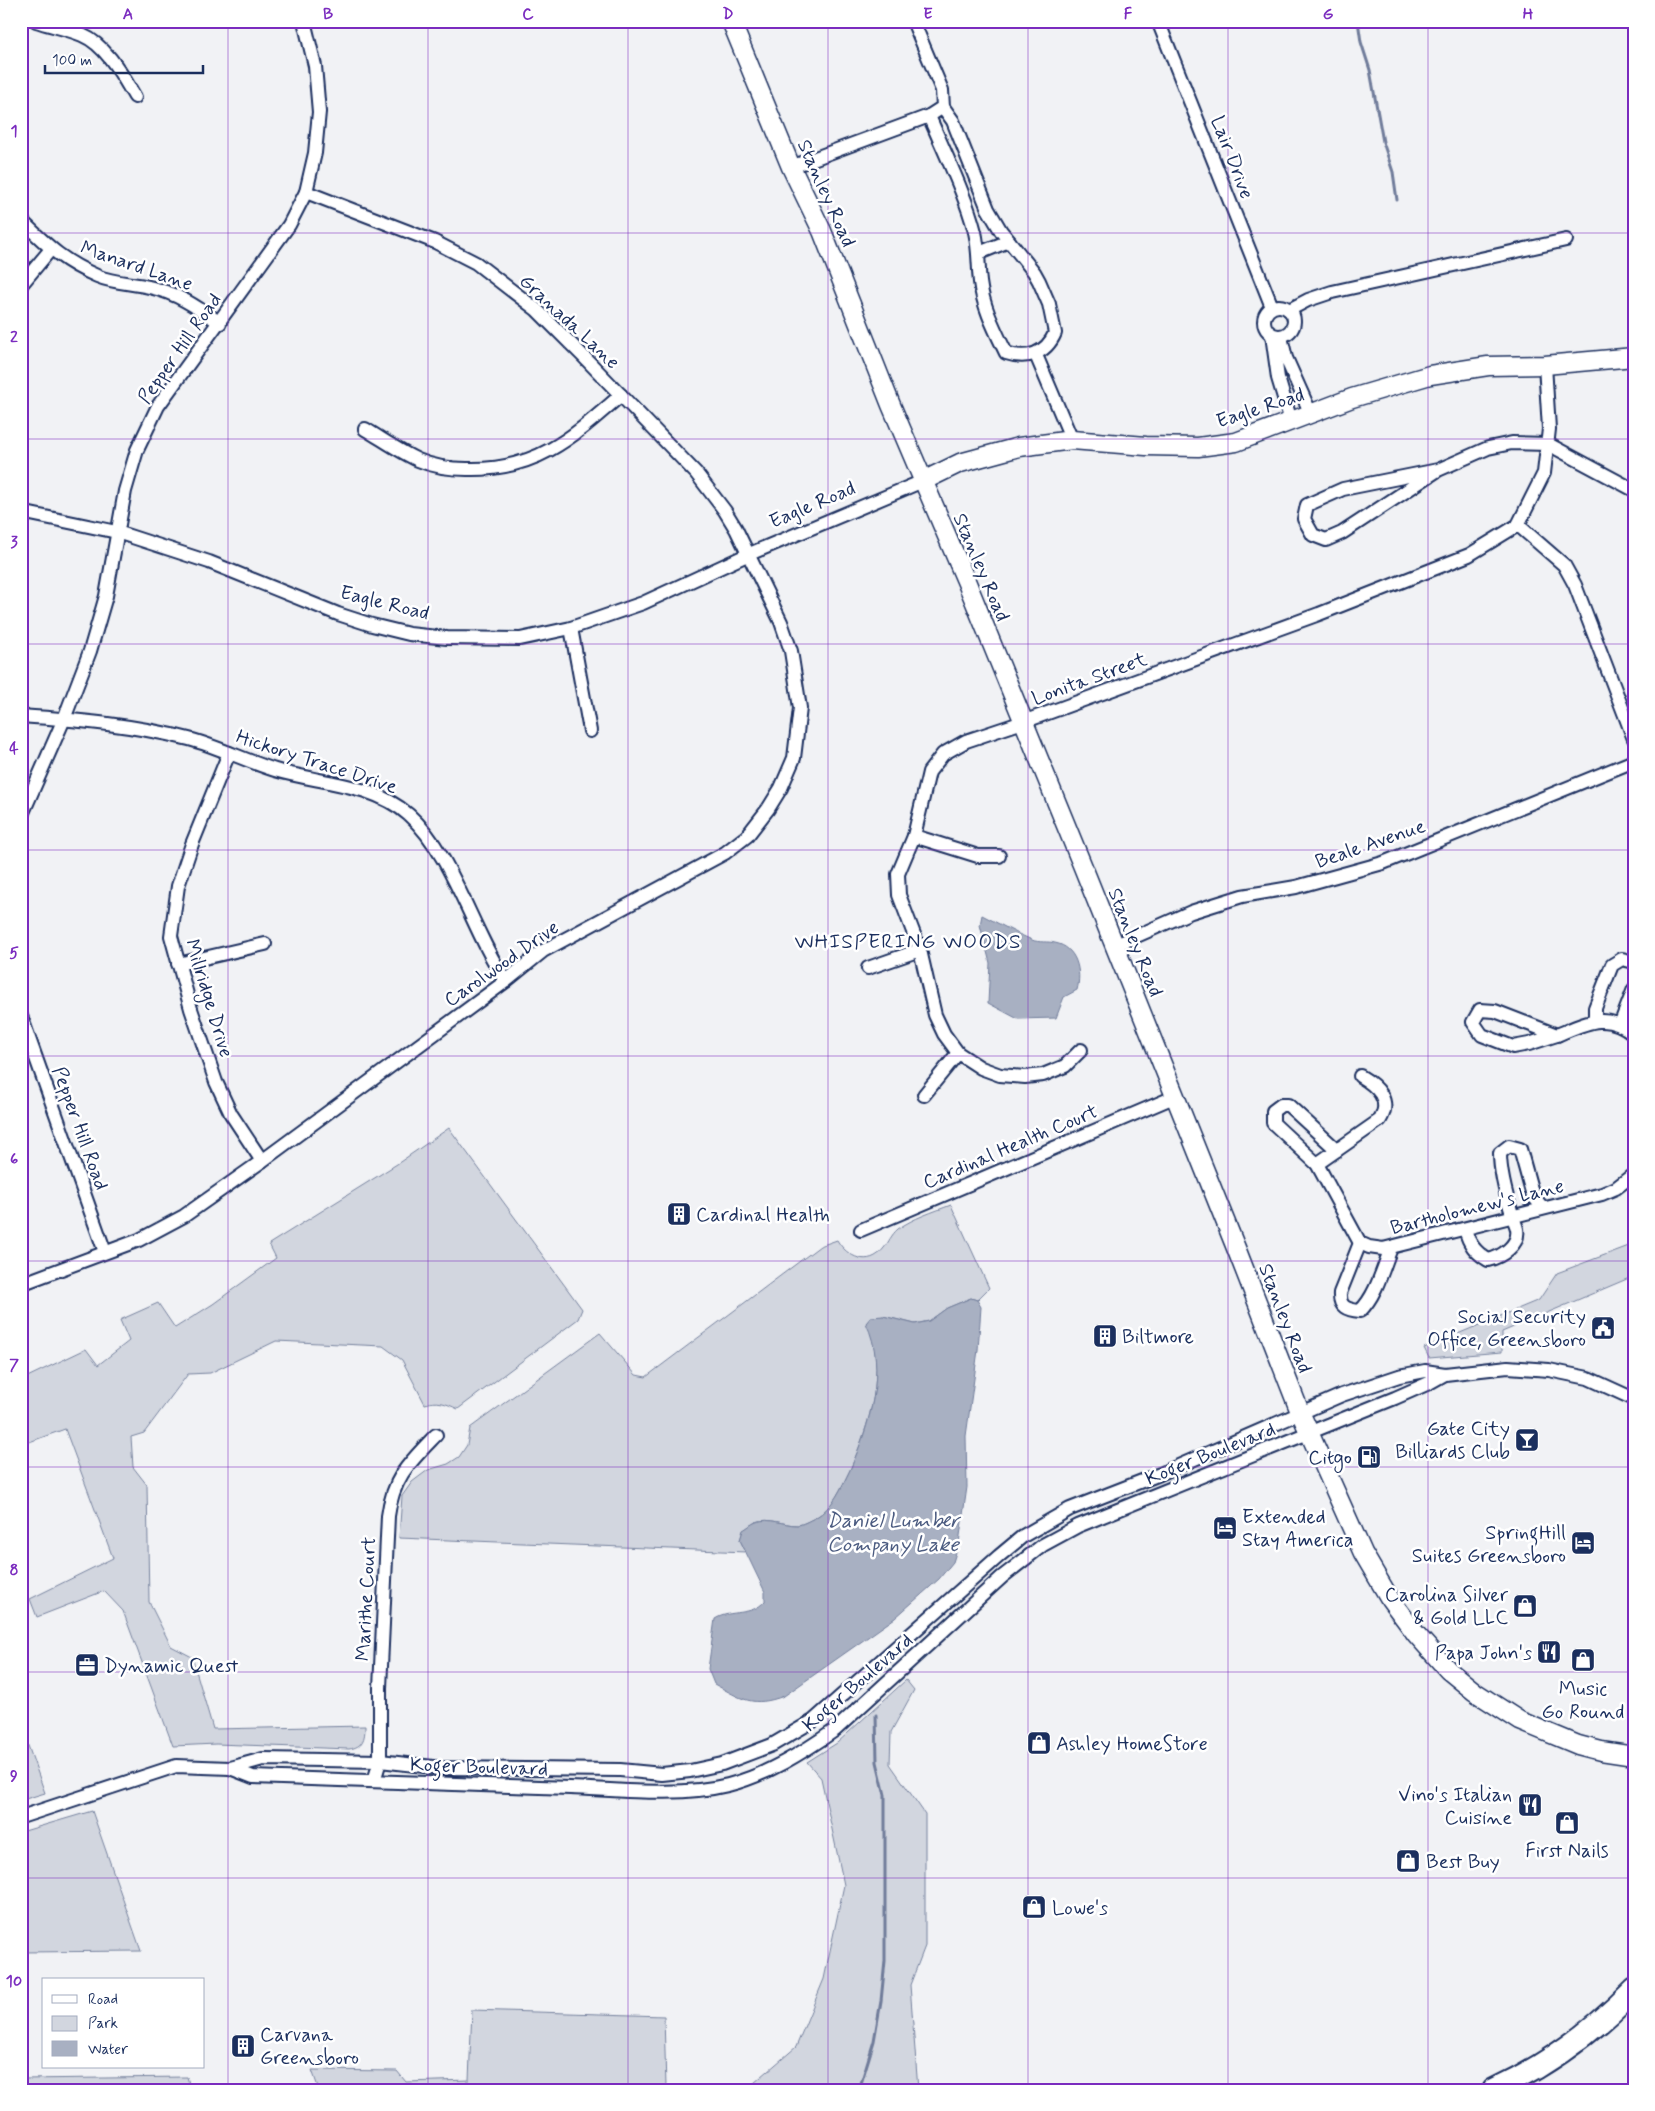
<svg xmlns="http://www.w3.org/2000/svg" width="1655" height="2111" font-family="Mynerve,sans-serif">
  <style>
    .green { fill: #d2d6df; stroke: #76829e }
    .water { fill: #a8b0c2; stroke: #707c9a }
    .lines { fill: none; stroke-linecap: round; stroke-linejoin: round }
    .stream { stroke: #707c9a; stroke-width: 3 }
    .street-casing { stroke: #1b2f5e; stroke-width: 16 }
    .secondary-casing { stroke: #1b2f5e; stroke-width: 21 }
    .highway-casing { stroke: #1b2f5e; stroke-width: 26 }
    .street { stroke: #fff; stroke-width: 12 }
    .secondary { stroke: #fff; stroke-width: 18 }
    .highway { stroke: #fff; stroke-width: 22 }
    .grid { fill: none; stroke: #7b2cbf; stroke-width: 1; stroke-opacity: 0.55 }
    .labels { text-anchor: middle; stroke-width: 5; stroke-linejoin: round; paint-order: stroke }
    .street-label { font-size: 20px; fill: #1b2f5e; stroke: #fff }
    .poi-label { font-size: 20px; fill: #1b2f5e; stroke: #fff; text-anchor: start }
    .neighbourhood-label { font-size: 21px; letter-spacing: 1px; fill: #1b2f5e; stroke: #fff }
    .water-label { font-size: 21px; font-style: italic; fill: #4c5c81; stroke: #fff }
    .neatline { fill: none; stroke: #7b2cbf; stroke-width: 2 }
    .grid-label { font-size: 16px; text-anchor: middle; font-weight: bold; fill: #7b2cbf }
  </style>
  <rect width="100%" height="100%" fill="#f1f2f5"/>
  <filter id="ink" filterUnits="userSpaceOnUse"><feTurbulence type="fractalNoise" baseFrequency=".02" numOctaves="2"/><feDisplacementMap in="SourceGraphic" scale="10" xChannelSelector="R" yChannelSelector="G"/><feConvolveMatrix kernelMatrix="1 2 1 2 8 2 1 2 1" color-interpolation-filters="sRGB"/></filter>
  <g filter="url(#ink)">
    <g class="green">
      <path d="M449,1128L582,1309L578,1319L458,1409C445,1403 438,1400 425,1404L402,1360L383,1346L276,1341L210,1373L188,1374L144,1433L131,1437L133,1467L147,1485L149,1602L171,1646L192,1657L213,1729L365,1726C365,1739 363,1747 349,1749L216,1744L173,1746L123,1611L104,1591L37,1617L30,1599L113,1558L65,1429L21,1445V1380L86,1349L98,1365L129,1341L120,1320L158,1303L175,1328L213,1304L276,1258L269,1244L397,1164Z"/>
      <path d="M951,1205L989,1288L977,1300L971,1298L947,1308L929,1321L915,1324L883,1316L867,1322C888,1369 869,1425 850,1470C841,1488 834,1507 815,1518C810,1520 802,1525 797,1525C783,1525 770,1517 756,1522C751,1524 747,1528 743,1531L740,1540L746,1552L399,1538L402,1496L412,1482L428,1470L448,1464L459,1457L467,1445L470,1428L600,1333L636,1375L646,1377L820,1246L837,1240C847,1257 869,1268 884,1248C889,1242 891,1235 898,1229C913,1218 933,1212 951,1205Z"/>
      <polygon points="1634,1244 1634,1276 1502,1332 1502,1352 1429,1358 1424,1348 1539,1300 1557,1273"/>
      <polygon points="906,1680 914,1690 891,1732 890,1764 925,1814 925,1946 910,1985 918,2090 319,2090 312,2070 397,2071 406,2082 469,2080 472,2010 664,2016 666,2087 747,2089 796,2047 824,1979 844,1885 821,1778 807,1762 837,1743"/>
      <polygon points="21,1726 45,1793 22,1800 21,1799"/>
      <polygon points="92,1811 141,1951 21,1952 21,1832"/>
      <polygon points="187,2077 191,2090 21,2090 21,2079"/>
    </g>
    <g class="water">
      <path d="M982,915C998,923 1015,933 1032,940C1039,943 1048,941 1055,943C1077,947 1082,972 1077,990L1064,997L1056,1018L1018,1019L988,1003L990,963L980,925Z"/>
      <path d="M971,1298L977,1300L981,1307L978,1350L966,1436L967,1487L959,1543L953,1562L939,1579L895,1618L784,1696C752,1708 742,1699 714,1684L708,1669L715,1619C731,1609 751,1617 765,1601V1592L740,1540L743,1530C747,1528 751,1524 756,1522C770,1517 783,1525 797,1525C802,1525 810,1520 815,1518C834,1507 841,1488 850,1470C869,1426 888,1369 866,1323L871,1317L883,1316L915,1324L929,1321L947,1308Z"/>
    </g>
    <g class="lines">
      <g class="stream">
        <polyline points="1358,21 1361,42 1370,70 1383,142 1393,172 1397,200"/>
        <polyline points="859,2090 874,2041 881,2001 885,1961 885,1795 877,1762 876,1715"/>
      </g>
      <defs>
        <g id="street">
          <path d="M36,21C51,26 68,29 82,35C106,45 122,75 135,97"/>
          <polyline points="1158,21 1272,307"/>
          <path d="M929,116C944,151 966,196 975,232C979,249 978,265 980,282C983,307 995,330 1006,353C1027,360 1046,354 1055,333L1049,304L1039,281L1034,272L1001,231L988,209L953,121L943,107"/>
          <polyline points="791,167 929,116 943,107 942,90 913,21"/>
          <path d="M21,220C48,246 62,261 97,276C113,283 133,283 149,287C177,293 197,307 220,323"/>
          <polyline points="979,253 1009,241"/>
          <polyline points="21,285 51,249"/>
          <circle cx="1279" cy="321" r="15"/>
          <polyline points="1289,310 1308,300 1332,292 1566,240"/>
          <polyline points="1272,335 1278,378 1291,421"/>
          <polyline points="1281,337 1286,358 1311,414"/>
          <polyline points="1036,355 1072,440"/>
          <path d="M365,429C382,439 400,452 418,460C432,466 451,469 467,469C536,471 572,438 621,395"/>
          <polyline points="1438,470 1343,489 1307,505 1304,519 1313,535 1326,540 1342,533 1438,470 1488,448 1512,443 1548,444 1634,490"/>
          <polyline points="21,512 117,532 209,562 338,614 372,625 409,634 447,638 520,639 571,628 643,603 747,555 923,481"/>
          <polyline points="1518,525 1564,565 1575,585 1634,739"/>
          <polyline points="571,628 590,731"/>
          <path d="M21,716C78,720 134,725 189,739C219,747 246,761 275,770C319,783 373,783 409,815C453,854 472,932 506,981"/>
          <polyline points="229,753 192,844 178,886 171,936 191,1009 216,1082 231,1114 262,1161"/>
          <polyline points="21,817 64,719 90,651 106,596 125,491 137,450 158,406 289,225 306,192 315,153 319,112 315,66 304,21"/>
          <polyline points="914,836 978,856 999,856"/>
          <polyline points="1114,946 1191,912 1242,896 1296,887 1383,863 1634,761"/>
          <polyline points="178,964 265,944"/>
          <polyline points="868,968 920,950"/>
          <polygon points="1480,1010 1495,1011 1557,1035 1529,1044 1513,1047 1482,1035 1473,1022"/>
          <polyline points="21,1016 105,1252"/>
          <polyline points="1595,1021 1595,1008 1612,965 1622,959 1634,962"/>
          <polyline points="1620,1025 1634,989"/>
          <path d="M1557,1035C1586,1023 1606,1011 1634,1034"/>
          <polyline points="1081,1050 1065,1066 1043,1075 1025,1077 1000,1075 981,1068 958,1053 944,1034 935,1015 920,950 899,895 898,874 914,836 929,772 943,754 966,741 1023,722 1319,614 1469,555 1518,525 1544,473 1549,429 1545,365"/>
          <polyline points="924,1095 958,1053"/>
          <polyline points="1337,1150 1288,1105 1281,1105 1273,1111 1273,1123 1317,1164 1360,1243 1369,1247 1383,1249 1602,1194 1616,1188 1634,1174"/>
          <path d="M1317,1164L1380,1120C1392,1100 1377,1086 1360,1076"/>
          <path d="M1465,1229C1469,1244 1475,1252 1488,1260C1501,1257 1520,1245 1517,1229C1516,1224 1513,1219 1512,1214C1506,1195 1500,1173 1500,1153L1509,1146L1520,1149L1533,1196L1543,1208"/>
          <polyline points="861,1230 1174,1097"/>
          <path d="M1360,1243L1340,1293C1339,1307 1347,1310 1360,1311C1376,1296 1383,1268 1391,1248"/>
          <polyline points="21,1284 139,1240 184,1216 262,1161 506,981 543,951 725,853 747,836 768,809 781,788 794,758 800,708 791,651 781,622 736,529 725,511 696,473 584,357 537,310 476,263 435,242 306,192"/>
          <polyline points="230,1768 263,1759 380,1761 442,1768 620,1770 662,1774 690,1771 722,1764 772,1745 813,1721 999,1556 1023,1536 1070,1509 1160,1474 1342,1395 1399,1376 1425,1371 1445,1374 1508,1367 1549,1370 1588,1378 1634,1399"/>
          <path d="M374,1781L380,1761V1688L388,1516C393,1477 409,1463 436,1435"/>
          <path d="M21,1817L176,1766L230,1768L253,1777C359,1780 464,1785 570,1788C620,1790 679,1797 728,1785C767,1775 802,1753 835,1730L1002,1577L1043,1545L1078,1526L1395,1398L1429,1383L1445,1374"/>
        </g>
        <g id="secondary">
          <polyline points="731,21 791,167 822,231 891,405 967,583 1083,867 1238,1253 1300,1412 1363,1553 1390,1599 1416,1634 1448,1670 1475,1692 1520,1721 1578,1745 1601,1751 1634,1756"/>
          <polyline points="923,481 960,463 1019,447 1072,440 1146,446 1198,447 1236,442 1352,398 1430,375 1488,366 1545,365 1634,357"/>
        </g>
        <path id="highway" d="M1494,2090C1546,2066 1594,2031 1634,1990"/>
      </defs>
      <use href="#street" class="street-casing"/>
      <use href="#secondary" class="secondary-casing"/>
      <use href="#highway" class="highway-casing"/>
      <use href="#street" class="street"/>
      <use href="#secondary" class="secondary"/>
      <use href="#highway" class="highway"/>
    </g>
  </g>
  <path class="grid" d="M228,21V2090M428,21V2090M628,21V2090M828,21V2090M1028,21V2090M1228,21V2090M1428,21V2090M21,233H1634M21,439H1634M21,644H1634M21,850H1634M21,1056H1634M21,1261H1634M21,1467H1634M21,1672H1634M21,1878H1634"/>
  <defs>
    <symbol id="building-square" viewBox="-11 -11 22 22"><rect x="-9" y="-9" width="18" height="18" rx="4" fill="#1b2f5e" stroke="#fff"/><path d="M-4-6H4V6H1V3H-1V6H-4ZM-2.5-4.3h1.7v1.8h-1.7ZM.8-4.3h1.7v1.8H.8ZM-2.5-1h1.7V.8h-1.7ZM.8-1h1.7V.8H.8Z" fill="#fff"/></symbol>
    <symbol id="civic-square" viewBox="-11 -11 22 22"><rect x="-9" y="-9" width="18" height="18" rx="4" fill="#1b2f5e" stroke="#fff"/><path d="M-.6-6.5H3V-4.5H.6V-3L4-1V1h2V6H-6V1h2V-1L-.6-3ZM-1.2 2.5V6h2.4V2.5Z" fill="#fff"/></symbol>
    <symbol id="bar-square" viewBox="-11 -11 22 22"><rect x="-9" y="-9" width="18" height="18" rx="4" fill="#1b2f5e" stroke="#fff"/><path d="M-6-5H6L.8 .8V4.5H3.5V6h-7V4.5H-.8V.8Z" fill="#fff"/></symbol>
    <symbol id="fuel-square" viewBox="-11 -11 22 22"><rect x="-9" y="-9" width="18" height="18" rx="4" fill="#1b2f5e" stroke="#fff"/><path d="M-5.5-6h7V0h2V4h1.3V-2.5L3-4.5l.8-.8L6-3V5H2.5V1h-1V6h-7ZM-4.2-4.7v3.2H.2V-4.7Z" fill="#fff"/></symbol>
    <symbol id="hotel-square" viewBox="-11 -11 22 22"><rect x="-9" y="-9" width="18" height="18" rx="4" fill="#1b2f5e" stroke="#fff"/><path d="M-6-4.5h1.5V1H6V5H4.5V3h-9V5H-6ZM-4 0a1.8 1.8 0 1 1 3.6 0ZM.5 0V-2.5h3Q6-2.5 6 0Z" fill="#fff"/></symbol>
    <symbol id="shop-square" viewBox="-11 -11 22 22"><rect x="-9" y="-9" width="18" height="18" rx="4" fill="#1b2f5e" stroke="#fff"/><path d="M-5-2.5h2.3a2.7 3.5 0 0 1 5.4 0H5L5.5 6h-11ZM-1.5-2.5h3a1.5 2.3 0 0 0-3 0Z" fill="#fff"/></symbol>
    <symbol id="restaurant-square" viewBox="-11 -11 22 22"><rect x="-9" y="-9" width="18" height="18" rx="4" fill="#1b2f5e" stroke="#fff"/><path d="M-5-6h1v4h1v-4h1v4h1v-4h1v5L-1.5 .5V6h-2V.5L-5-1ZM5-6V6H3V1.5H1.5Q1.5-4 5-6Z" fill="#fff"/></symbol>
    <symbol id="office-square" viewBox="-11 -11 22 22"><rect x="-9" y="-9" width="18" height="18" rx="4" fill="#1b2f5e" stroke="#fff"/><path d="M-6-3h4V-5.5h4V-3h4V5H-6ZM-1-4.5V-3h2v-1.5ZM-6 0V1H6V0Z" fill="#fff"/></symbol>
  </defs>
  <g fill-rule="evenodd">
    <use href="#building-square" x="665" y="1200" width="28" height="28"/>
    <use href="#civic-square" x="1589" y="1314" width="28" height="28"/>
    <use href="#building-square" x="1091" y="1322" width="28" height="28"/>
    <use href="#bar-square" x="1513" y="1426" width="28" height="28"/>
    <use href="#fuel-square" x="1355" y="1443" width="28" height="28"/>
    <use href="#hotel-square" x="1211" y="1514" width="28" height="28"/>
    <use href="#hotel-square" x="1569" y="1529" width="28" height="28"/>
    <use href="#shop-square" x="1511" y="1592" width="28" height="28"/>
    <use href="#restaurant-square" x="1535" y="1638" width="28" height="28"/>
    <use href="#shop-square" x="1569" y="1646" width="28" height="28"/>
    <use href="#office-square" x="73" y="1651" width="28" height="28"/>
    <use href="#shop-square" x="1025" y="1729" width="28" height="28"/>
    <use href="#restaurant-square" x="1516" y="1791" width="28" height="28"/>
    <use href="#shop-square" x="1553" y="1809" width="28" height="28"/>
    <use href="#shop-square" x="1394" y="1847" width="28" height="28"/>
    <use href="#shop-square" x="1020" y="1893" width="28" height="28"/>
    <use href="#building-square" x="229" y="2032" width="28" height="28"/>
  </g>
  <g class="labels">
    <g class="street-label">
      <text transform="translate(1233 157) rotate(69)" y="7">Lair Drive</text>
      <text transform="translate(827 193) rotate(66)" y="7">Stanley Road</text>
      <text transform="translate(137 265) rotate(19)" y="7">Manard Lane</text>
      <text transform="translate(570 321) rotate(43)" y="7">Granada Lane</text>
      <text transform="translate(179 348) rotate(-55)" y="7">Pepper Hill Road</text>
      <text transform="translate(1260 407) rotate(-18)" y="7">Eagle Road</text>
      <text transform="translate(812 504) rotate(-23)" y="7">Eagle Road</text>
      <text transform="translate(982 567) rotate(67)" y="7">Stanley Road</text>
      <text transform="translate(385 602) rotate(14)" y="7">Eagle Road</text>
      <text transform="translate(1089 678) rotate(-20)" y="7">Lonita Street</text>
      <text transform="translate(317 761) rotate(18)" y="7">Hickory Trace Drive</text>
      <text transform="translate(1370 843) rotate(-19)" y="7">Beale Avenue</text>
      <text transform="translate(1136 942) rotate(68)" y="7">Stanley Road</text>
      <text transform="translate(501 963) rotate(-35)" y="7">Carolwood Drive</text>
      <text transform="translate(210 998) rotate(73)" y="7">Millridge Drive</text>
      <text transform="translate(81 1128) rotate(70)" y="7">Pepper Hill Road</text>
      <text transform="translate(1010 1146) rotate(-23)" y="7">Cardinal Health Court</text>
      <text transform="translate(1477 1206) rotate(-14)" y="7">Bartholomew's Lane</text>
      <text transform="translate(1286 1318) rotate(69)" y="7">Stanley Road</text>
      <text transform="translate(1210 1453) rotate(-22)" y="7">Koger Boulevard</text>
      <text transform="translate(365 1599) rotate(-87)" y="7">Marithe Court</text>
      <text transform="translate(857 1682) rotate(-41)" y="7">Koger Boulevard</text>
      <text transform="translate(479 1766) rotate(2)" y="7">Koger Boulevard</text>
    </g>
    <g class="poi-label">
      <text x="696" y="1221">Cardinal Health</text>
      <text x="1586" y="1323" text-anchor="end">Social Security<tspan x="1586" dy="23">Office, Greensboro</tspan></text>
      <text x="1122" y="1343">Biltmore</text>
      <text x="1510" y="1435" text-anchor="end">Gate City<tspan x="1510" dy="23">Billiards Club</tspan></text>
      <text x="1352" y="1464" text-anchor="end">Citgo</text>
      <text x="1242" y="1523">Extended<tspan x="1242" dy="23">Stay America</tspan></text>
      <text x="1566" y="1539" text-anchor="end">SpringHill<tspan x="1566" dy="23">Suites Greensboro</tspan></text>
      <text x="1508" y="1601" text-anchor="end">Carolina Silver<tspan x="1508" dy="23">&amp; Gold LLC</tspan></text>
      <text x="1532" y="1659" text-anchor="end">Papa John's</text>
      <text x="104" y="1672">Dynamic Quest</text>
      <text x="1583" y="1695" text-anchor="middle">Music<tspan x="1583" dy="23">Go Round</tspan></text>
      <text x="1056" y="1750">Ashley HomeStore</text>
      <text x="1512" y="1801" text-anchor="end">Vino's Italian<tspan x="1512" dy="23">Cuisine</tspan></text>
      <text x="1567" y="1857" text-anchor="middle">First Nails</text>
      <text x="1426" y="1868">Best Buy</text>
      <text x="1052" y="1914">Lowe's</text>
      <text x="260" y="2041">Carvana<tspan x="260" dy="23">Greensboro</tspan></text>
    </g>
    <g class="neighbourhood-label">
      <text x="908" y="948">WHISPERING WOODS</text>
    </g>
    <g class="water-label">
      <text x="893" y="1527">Daniel Lumber<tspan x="893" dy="24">Company Lake</tspan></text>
    </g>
  </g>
  <rect width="1655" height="2111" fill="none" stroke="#fff" stroke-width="55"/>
  <rect x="42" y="1978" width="162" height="90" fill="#ffffff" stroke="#a4acbf"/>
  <rect x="52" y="1995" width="25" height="8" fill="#ffffff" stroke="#a4acbf"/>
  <text x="88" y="2004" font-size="15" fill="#1b2f5e">Road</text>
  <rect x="52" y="2016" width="25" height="15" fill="#d2d6df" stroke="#a4acbf"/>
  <text x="88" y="2028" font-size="15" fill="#1b2f5e">Park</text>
  <rect x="52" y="2041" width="25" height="15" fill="#a8b0c2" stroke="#a4acbf"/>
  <text x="88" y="2054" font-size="15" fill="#1b2f5e">Water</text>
  <path d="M45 65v8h158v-8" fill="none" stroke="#1b2f5e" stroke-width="2.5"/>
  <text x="52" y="65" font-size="15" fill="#1b2f5e" stroke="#ffffff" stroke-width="4" paint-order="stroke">100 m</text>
  <rect x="28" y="28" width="1600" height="2056" class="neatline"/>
  <g class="grid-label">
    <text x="128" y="19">A</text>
    <text x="328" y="19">B</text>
    <text x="528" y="19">C</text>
    <text x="728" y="19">D</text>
    <text x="928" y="19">E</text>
    <text x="1128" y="19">F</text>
    <text x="1328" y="19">G</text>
    <text x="1528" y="19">H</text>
    <text x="14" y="136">1</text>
    <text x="14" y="342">2</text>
    <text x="14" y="547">3</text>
    <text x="14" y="753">4</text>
    <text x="14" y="958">5</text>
    <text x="14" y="1164">6</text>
    <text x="14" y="1370">7</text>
    <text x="14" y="1575">8</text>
    <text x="14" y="1781">9</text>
    <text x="14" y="1986">10</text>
  </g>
</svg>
